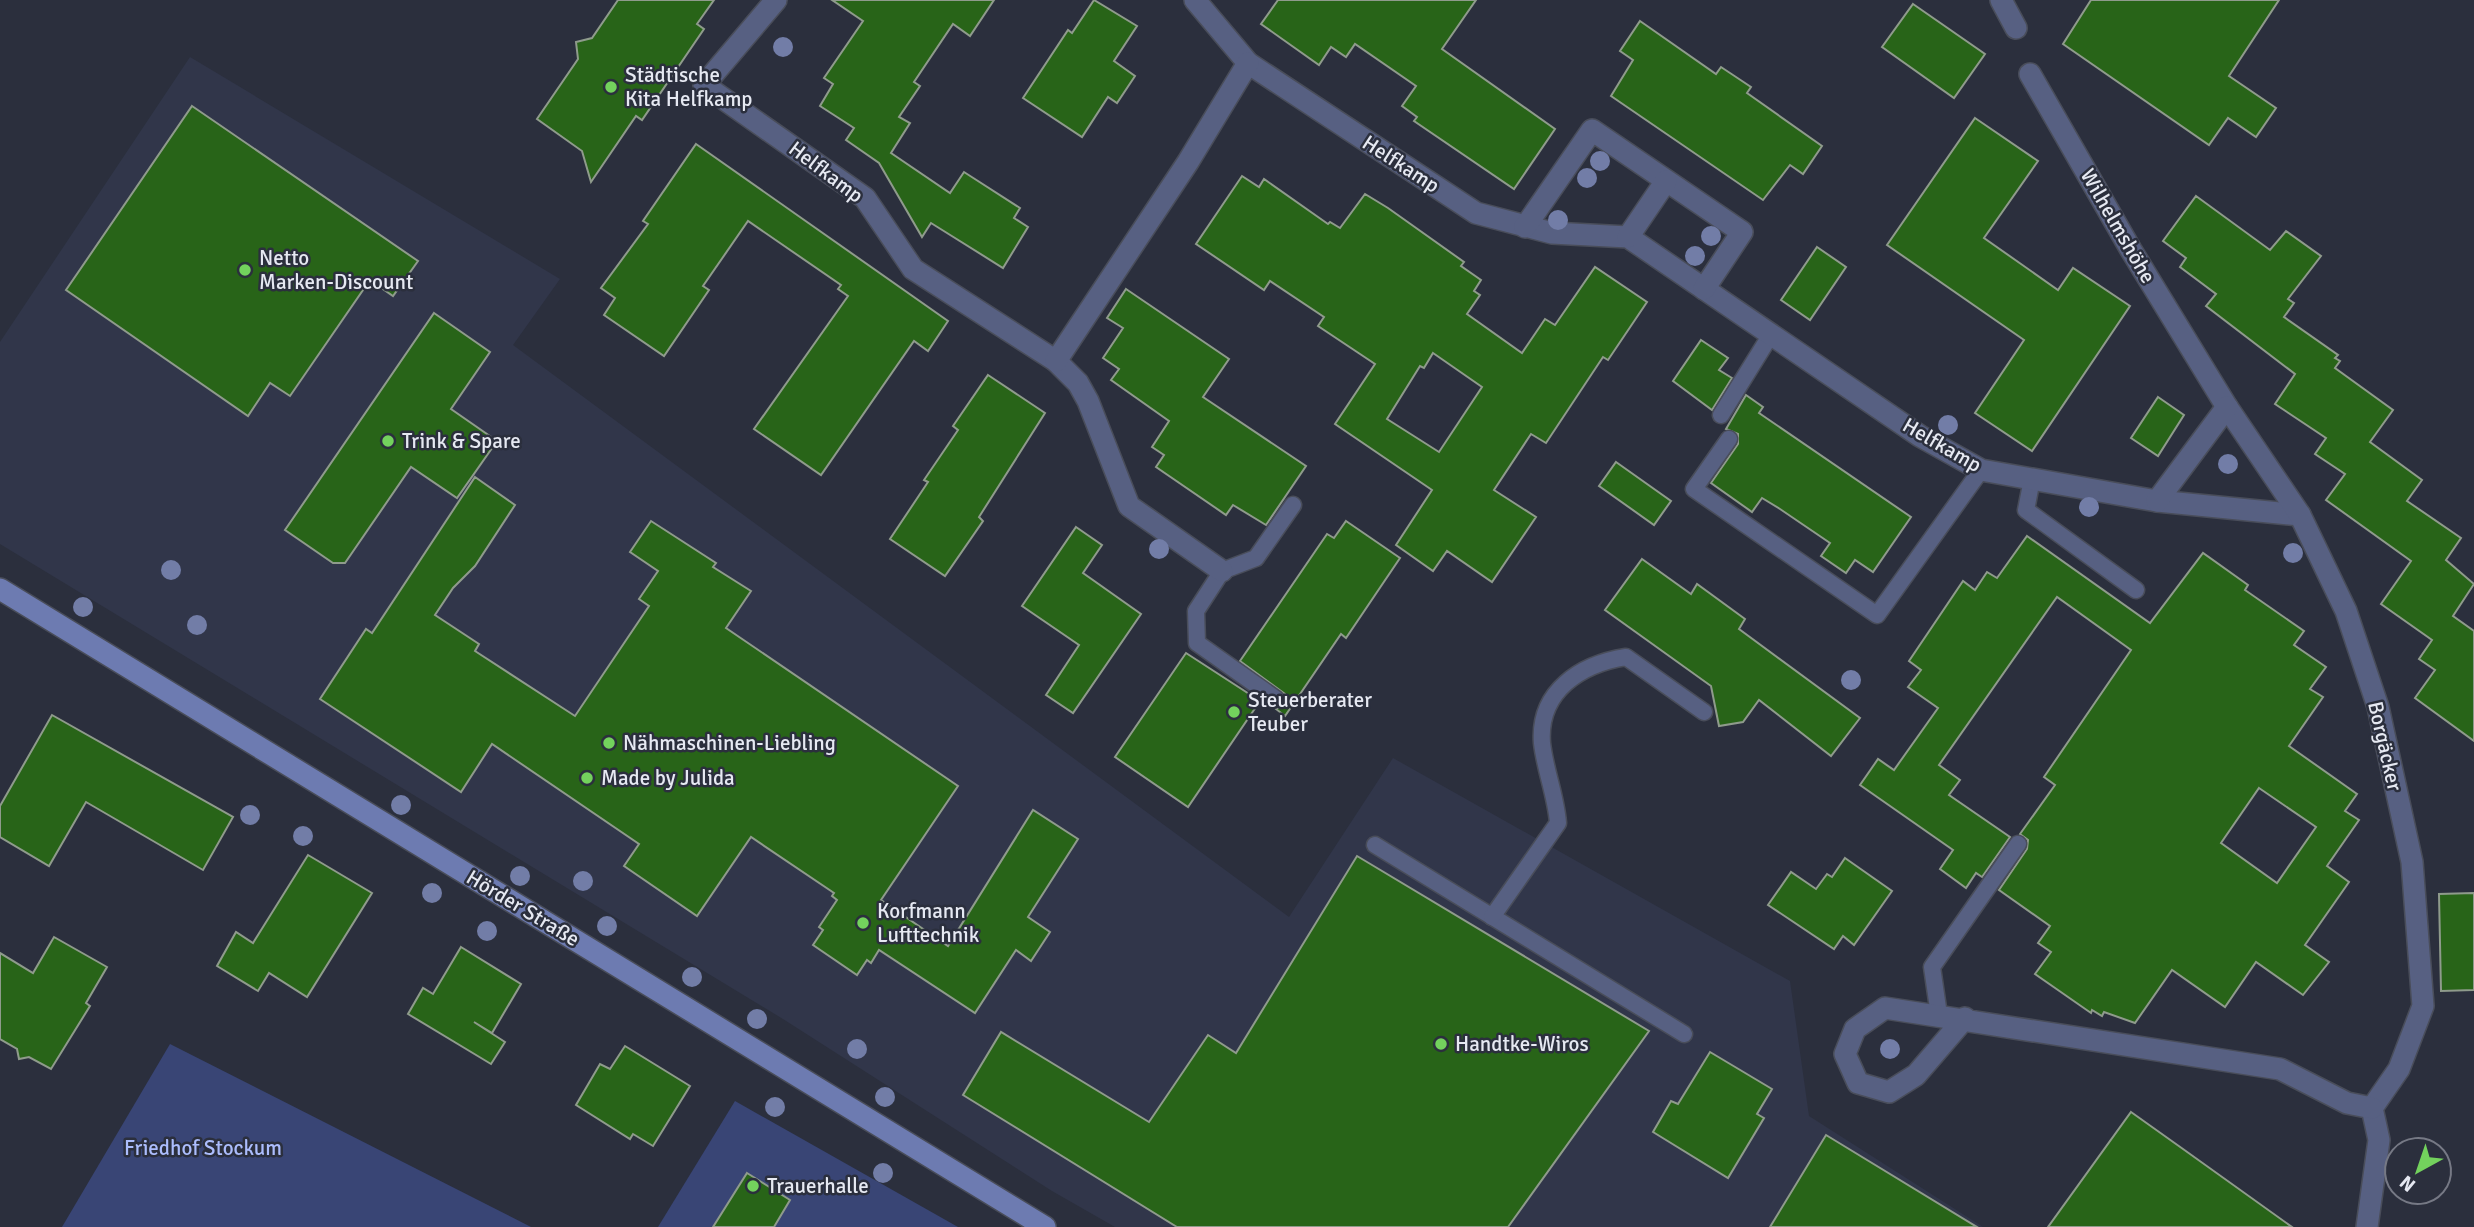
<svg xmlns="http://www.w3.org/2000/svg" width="2474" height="1227" font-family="Signika,sans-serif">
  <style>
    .built { fill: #31364a }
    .green { fill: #394575 }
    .building { fill: #286418; stroke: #8f9b8c; stroke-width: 2; fill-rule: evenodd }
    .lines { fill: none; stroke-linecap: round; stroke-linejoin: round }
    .lane-casing { stroke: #494d5a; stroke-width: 19 }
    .street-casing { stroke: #494d5a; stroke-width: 24 }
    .secondary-casing { stroke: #494d5a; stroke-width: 24 }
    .lane { stroke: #576082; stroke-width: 16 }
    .street { stroke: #576082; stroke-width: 21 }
    .secondary { stroke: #6d7bb1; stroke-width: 21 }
    .tree { fill: #727da7 }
    .poi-dot { fill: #73d25d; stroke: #2b2f3d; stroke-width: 2.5 }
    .labels { text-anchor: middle; stroke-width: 5; stroke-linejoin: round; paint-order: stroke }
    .poi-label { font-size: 21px; fill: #e6e9f2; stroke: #2b2f3d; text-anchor: start }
    .street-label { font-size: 21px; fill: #e6e9f2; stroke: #2b2f3d }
    .park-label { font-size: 21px; fill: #acbdfd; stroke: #2b2f3d }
  </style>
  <rect width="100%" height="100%" fill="#2b2f3d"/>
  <polygon class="built" points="190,57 560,279 513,345 1289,917 1393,758 1790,981 1809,1116 1983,1227 1115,1227 1052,1191 783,1019 0,544 0,342"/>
  <g class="green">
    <polygon points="170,1044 531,1227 62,1227"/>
    <polygon points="735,1101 958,1227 658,1227"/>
  </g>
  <g class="building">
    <polygon points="618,0 714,0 697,24 704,29 642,120 636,116 591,182 582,151 537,119 578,59 576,42 592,38"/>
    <polygon points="832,0 994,0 970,36 953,24 914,82 920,86 899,117 910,123 891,153 950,193 964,172 1020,208 1014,218 1028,227 1003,268 931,223 922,237 879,163 846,140 854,128 820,106 833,84 824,78 863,21"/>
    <polygon points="1094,0 1137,26 1114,61 1135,76 1117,103 1108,97 1082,137 1023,98 1068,30 1072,33"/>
    <polygon points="1278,0 1476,0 1442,49 1555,129 1514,189 1414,121 1417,117 1402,106 1416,86 1355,44 1346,57 1331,47 1319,65 1261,24"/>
    <polygon points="2091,0 2279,0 2229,76 2276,108 2256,137 2228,118 2209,145 2063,44"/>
    <polygon points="1913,4 1985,54 1954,98 1882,47"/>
    <polygon points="1640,21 1716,74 1721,67 1751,87 1747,93 1822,146 1803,174 1790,165 1763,200 1611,96 1633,60 1620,51"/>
    <polygon points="192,106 418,261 393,296 370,280 290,396 270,383 248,416 66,290"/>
    <polygon points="1975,118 2038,161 1984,238 2058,290 2073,268 2130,306 2032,451 1975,413 2024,340 1887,245"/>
    <polygon points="696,144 948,321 928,351 914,341 821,475 754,429 848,296 838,289 841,285 748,221 703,286 709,290 664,356 604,315 615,298 601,288 648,224 643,221"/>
    <path d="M1242,176L1259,187L1264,179L1328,224L1330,222L1340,228L1365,194L1388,208L1464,262L1461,266L1481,280L1474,291L1480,295L1467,314L1522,353L1545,319L1555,325L1595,267L1647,302L1608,360L1603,357L1546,443L1531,434L1494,490L1536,517L1492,582L1447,551L1433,571L1396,545L1432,490L1335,424L1375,364L1318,326L1324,317L1270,281L1264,290L1196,244ZM1433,353L1482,387L1439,452L1387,419L1420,366L1424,368Z"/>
    <polygon points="2196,196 2270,250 2286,231 2321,256 2288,299 2294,303 2284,317 2338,355 2335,358 2340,361 2335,368 2393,410 2370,442 2422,480 2407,501 2461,538 2446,560 2474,584 2453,616 2474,631 2474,741 2415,698 2435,670 2419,659 2432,640 2381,604 2411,561 2326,500 2345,474 2315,454 2326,438 2275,404 2295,374 2206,306 2216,294 2180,267 2186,258 2163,241"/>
    <polygon points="1817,247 1846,267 1810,320 1781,300"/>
    <polygon points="1126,289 1229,359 1203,397 1306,466 1266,525 1233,505 1226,515 1156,467 1164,455 1152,447 1169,421 1111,380 1119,369 1103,358 1123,328 1107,318"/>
    <polygon points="434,313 490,352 451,409 497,441 457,498 411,467 345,563 333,563 285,530"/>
    <polygon points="1701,340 1728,358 1719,370 1732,378 1712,410 1673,381"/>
    <polygon points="988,375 1045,413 979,517 983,521 945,576 890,539 928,482 924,480 958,430 953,426"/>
    <polygon points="1746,395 1763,407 1759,413 1911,517 1873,572 1855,560 1846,573 1821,556 1830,543 1780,509 1762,498 1752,512 1711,483 1738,444 1738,434 1726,429"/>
    <polygon points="2158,397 2184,415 2158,456 2131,438"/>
    <polygon points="1616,462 1671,501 1654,525 1599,486"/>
    <polygon points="475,477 515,505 475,566 453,588 435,615 479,644 475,651 575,716 649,606 639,599 658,571 630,552 651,521 716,563 713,567 751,591 726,628 958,786 881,900 948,946 1033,810 1078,839 1028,917 1050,932 1031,961 1016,950 975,1013 879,950 871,963 867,960 857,975 813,945 823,930 819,927 837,900 832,896 834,893 751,837 697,916 624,866 639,844 492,744 461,792 320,699 366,629 372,633"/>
    <polygon points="1346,521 1400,558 1346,638 1341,634 1285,716 1276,709 1285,704 1285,694 1240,661 1327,534 1334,538"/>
    <polygon points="1076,527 1102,545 1083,573 1141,614 1073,713 1046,695 1079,645 1022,606"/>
    <path d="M2027,536L2150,623L2203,553L2248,585L2245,590L2304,631L2294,645L2326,667L2310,689L2323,697L2289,746L2357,794L2345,811L2359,820L2327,866L2349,882L2305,945L2329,962L2303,995L2256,962L2225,1007L2172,970L2135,1023L2104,1012L2102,1016L2092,1010L2091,1013L2035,974L2051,952L2038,943L2050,926L1999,890L2027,849L2028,840L2020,834L2055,785L2044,777L2131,650L2057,597L1939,765L1960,780L1949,795L2010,837L1982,877L1976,873L1966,888L1940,869L1953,850L1860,785L1878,759L1894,770L1938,708L1908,687L1921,670L1909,661L1963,581L1975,590L1987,572L1997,578ZM2259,788L2316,827L2277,883L2221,843Z"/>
    <polygon points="1642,559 1691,594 1697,584 1745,619 1739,629 1860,718 1831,756 1759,700 1743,722 1719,726 1711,686 1605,610"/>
    <polygon points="1186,653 1260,701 1188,807 1115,757"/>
    <polygon points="52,715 233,817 203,870 86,802 49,866 0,837 0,806"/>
    <polygon points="308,855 372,893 307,997 269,973 258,991 217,966 236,932 253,943"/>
    <polygon points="1357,856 1649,1031 1508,1227 1177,1227 963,1095 1001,1032 1149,1122 1208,1035 1236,1053"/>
    <polygon points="1845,858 1892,891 1854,945 1843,936 1834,949 1768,905 1791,872 1816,889 1827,874 1832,877"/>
    <polygon points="2474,893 2474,990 2441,991 2439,894"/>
    <polygon points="54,937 107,967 86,1003 90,1006 51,1069 29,1057 19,1059 17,1049 0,1039 0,953 33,973"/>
    <polygon points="461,947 521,984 492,1033 474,1022 505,1042 491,1064 408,1014 423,988 433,994"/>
    <polygon points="625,1046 690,1086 653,1146 633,1134 630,1139 576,1105 600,1064 610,1069"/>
    <polygon points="1710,1052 1772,1089 1757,1114 1764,1118 1728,1178 1653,1132 1671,1101 1678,1104"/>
    <polygon points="2131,1112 2183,1149 2292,1227 2048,1227"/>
    <polygon points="1826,1135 1977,1227 1770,1227"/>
    <polygon points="747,1173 790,1200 774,1227 713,1227"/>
  </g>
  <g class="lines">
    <defs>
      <g id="lane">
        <polyline points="1721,415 1770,336"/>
        <polyline points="1729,439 1694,489 1877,615 1981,470"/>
        <polyline points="2032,479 2026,510 2136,590"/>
        <polyline points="1276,699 1197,643 1196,611 1222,571 1256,558 1293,505"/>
        <polyline points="1375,845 1684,1034"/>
        <path d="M1492,917L1558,823C1556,796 1545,770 1542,743C1538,691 1581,664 1626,657L1704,712"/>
        <polyline points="1939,1015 1932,967 2018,844"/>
      </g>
      <g id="street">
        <polyline points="776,0 704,85 865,198 913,269 1056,361 1078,383 1088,401 1129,506 1222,571"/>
        <polyline points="1195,0 1248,63 1476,213 1552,233 1628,237 1920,436 1981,470 2157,501 2300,515"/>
        <polyline points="2001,0 2016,28"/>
        <polyline points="2030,74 2131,250 2227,407 2300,515 2346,611 2378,707 2412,862 2423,1006 2399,1069 2372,1108 2379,1140 2367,1227"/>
        <polyline points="1525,227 1592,130 1742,232 1704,289"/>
        <polyline points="1628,237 1666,181"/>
        <polyline points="1056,361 1188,162 1248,63"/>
        <polyline points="2157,501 2227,407"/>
        <polyline points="1965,1018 1916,1075 1889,1092 1858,1083 1845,1054 1855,1029 1885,1008 2280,1069 2347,1103 2372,1108"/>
      </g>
      <polyline id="secondary" points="0,589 1045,1227"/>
    </defs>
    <use href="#lane" class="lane-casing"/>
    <use href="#street" class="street-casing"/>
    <use href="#secondary" class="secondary-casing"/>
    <use href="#lane" class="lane"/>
    <use href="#street" class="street"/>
    <use href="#secondary" class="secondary"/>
  </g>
  <g class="tree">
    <circle cx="783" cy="47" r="10"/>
    <circle cx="1600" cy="161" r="10"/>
    <circle cx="1587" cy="178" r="10"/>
    <circle cx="1558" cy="220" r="10"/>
    <circle cx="1711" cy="236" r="10"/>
    <circle cx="1695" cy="256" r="10"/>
    <circle cx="1948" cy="425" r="10"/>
    <circle cx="2228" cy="464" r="10"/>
    <circle cx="2089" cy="507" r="10"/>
    <circle cx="1159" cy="549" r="10"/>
    <circle cx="2293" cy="553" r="10"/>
    <circle cx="171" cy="570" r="10"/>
    <circle cx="83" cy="607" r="10"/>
    <circle cx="197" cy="625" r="10"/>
    <circle cx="1851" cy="680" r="10"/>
    <circle cx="401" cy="805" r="10"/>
    <circle cx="250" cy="815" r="10"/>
    <circle cx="303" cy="836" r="10"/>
    <circle cx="520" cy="876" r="10"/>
    <circle cx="583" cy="881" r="10"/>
    <circle cx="432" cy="893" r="10"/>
    <circle cx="607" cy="926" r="10"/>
    <circle cx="487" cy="931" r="10"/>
    <circle cx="692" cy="977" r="10"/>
    <circle cx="757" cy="1019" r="10"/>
    <circle cx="857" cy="1049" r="10"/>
    <circle cx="1890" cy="1049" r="10"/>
    <circle cx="885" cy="1097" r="10"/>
    <circle cx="775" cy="1107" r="10"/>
    <circle cx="883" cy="1173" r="10"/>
  </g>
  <g class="poi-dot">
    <circle cx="611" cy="87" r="7"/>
    <circle cx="245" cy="270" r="7"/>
    <circle cx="388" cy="441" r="7"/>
    <circle cx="1234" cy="712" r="7"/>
    <circle cx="609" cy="743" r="7"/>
    <circle cx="587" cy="778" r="7"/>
    <circle cx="863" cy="923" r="7"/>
    <circle cx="1441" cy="1044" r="7"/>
    <circle cx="753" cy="1186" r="7"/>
  </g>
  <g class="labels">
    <g class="poi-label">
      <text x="625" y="82">Städtische<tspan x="625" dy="24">Kita Helfkamp</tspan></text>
      <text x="259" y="265">Netto<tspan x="259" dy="24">Marken-Discount</tspan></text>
      <text x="402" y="448">Trink &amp; Spare</text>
      <text x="1248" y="707">Steuerberater<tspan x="1248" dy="24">Teuber</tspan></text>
      <text x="623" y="750">Nähmaschinen-Liebling</text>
      <text x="601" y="785">Made by Julida</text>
      <text x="877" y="918">Korfmann<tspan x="877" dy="24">Lufttechnik</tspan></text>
      <text x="1455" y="1051">Handtke-Wiros</text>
      <text x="767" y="1193">Trauerhalle</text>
    </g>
    <g class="street-label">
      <text transform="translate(1401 164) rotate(33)" y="7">Helfkamp</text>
      <text transform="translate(826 172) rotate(37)" y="7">Helfkamp</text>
      <text transform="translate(2118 226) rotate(60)" y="7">Wilhelmshöhe</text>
      <text transform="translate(1942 445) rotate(30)" y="7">Helfkamp</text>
      <text transform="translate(2385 746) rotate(77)" y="7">Borgäcker</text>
      <text transform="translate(523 908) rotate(31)" y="7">Hörder Straße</text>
    </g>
    <g class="park-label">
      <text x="203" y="1155">Friedhof Stockum</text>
    </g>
  </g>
  <g transform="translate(2418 1171) rotate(220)"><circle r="33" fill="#2b2f3d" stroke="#767985" stroke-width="2"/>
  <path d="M0-5L12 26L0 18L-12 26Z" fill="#73d25d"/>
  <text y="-10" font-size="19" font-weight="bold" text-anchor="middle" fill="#e6e9f2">N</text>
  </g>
</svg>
